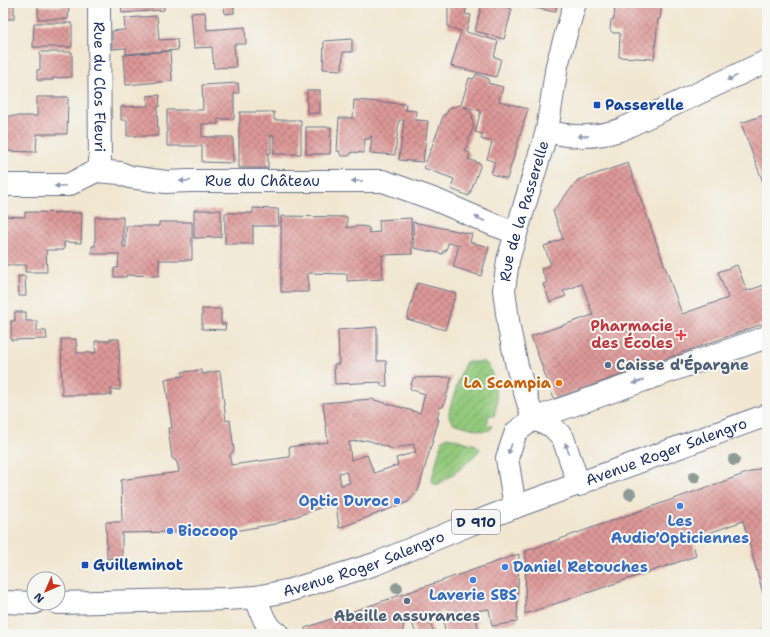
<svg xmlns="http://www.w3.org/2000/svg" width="770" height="637" font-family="'Shantell Sans',sans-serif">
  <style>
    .garden { fill: url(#garden-furrows); stroke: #577c6c }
    .building { fill: url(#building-cross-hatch); fill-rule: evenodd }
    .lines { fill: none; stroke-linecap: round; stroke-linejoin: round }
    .minor-casing { stroke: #666f86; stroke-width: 24 }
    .major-casing { stroke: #666f86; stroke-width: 24 }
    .minor { stroke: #fff; stroke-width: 22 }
    .major { stroke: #fff; stroke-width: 22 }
    .tree { fill: #8f9b96 }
    .oneway { fill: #8d97ae }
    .transit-dot { fill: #1a4fb4; stroke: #f6f6f2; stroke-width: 1.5 }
    .health-dot { fill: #e0444e; stroke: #f6f6f2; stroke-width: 1.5 }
    .service-dot { fill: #5c6f8a; stroke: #f6f6f2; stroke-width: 1.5 }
    .food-dot { fill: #e8710a; stroke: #f6f6f2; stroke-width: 1.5 }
    .shop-dot { fill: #3f7fe0; stroke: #f6f6f2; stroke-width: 1.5 }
    .labels { text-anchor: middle; stroke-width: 4; stroke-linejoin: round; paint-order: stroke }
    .shield { fill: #f6f6f2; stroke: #5d6b8a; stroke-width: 1 }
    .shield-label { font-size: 14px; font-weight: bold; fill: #1b2f5e }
    .street-label { font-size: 15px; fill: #1b2f5e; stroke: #f6f6f2 }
    .transit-label { font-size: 15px; font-weight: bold; fill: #164399; stroke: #f6f6f2; text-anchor: start }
    .health-label { font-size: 15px; font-weight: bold; fill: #be3a42; stroke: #f6f6f2; text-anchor: end }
    .service-label { font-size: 15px; font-weight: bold; fill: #4e5e75; stroke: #f6f6f2; text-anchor: start }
    .food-label { font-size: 15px; font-weight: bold; fill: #c56008; stroke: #f6f6f2; text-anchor: end }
    .shop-label { font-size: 15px; font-weight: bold; fill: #366cbe; stroke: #f6f6f2 }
  </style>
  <defs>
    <pattern id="garden-furrows" width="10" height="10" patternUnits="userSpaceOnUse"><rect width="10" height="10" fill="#93c97b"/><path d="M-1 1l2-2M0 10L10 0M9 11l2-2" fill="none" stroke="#77a468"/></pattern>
    <pattern id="building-cross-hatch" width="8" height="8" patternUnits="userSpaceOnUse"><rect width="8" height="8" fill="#dd9897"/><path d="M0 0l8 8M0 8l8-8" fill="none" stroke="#b27c7e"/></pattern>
  </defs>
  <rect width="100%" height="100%" fill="#f6f6f2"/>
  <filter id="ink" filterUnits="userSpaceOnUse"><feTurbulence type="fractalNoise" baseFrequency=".025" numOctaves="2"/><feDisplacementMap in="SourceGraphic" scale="8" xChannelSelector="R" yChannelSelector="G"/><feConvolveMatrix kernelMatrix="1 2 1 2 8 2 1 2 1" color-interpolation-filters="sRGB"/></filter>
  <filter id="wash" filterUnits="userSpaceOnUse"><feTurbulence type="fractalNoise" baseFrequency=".012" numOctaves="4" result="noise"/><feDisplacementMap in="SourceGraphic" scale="16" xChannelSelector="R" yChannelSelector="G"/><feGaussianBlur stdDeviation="0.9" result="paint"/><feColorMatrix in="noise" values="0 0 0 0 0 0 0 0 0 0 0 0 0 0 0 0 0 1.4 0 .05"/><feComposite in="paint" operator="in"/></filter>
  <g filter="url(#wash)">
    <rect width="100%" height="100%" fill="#f1e6d0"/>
    <g class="garden">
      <path d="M466,362H485C493,368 497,394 497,404C496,408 495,412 494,416L489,415L487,424L492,426L490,430L482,431L453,423C451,421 449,418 449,414C449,408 462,367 466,362Z"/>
      <polygon points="448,437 476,445 480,449 479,451 460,469 437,485 433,483 432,479 442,440"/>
    </g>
    <g id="blocks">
      <g class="building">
        <rect x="3" y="3" width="11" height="16"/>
        <polygon points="121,3 164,3 164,10 122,13"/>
        <polygon points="448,3 468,3 465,14 471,15 466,32 498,41 494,57 501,59 496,77 451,66 461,31 448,27"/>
        <polygon points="482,3 489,3 512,9 504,39 475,31"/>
        <polygon points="522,3 558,3 555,12 522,5"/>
        <polygon points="615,3 662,3 660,19 658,19 654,59 619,57 620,33 613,33 610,30 611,20 614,19"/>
        <polygon points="234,4 234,13 225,14 224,5"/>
        <polygon points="38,6 69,6 68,19 38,19"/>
        <polygon points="205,12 207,30 245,27 246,44 234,44 236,67 214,68 212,47 194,48 191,13"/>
        <polygon points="157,16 159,40 177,39 178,50 126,54 126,48 112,49 112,31 125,30 124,18"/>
        <polygon points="34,23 72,23 72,47 33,47"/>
        <polygon points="352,39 352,52 343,52 342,70 323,69 324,41"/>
        <polygon points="170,51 172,81 126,85 124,55"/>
        <polygon points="40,52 72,52 72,77 53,78 53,80 37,80 37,70 40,70"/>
        <polygon points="476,74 489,79 488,83 503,87 499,101 528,109 507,179 491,174 495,162 487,159 492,142 481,139 483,134 475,132 481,111 463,106 472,113 473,124 474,125 465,151 470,153 468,159 481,164 469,196 451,189 454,179 424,168 444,114 445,115 449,109 452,107 461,105 469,78 474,79"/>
        <polygon points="238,83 239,93 234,93 234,119 218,119 218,124 202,124 202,137 233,137 233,163 202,162 202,146 167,146 167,110 203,110 202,85"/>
        <rect x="307" y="90" width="13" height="23"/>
        <polygon points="160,95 159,107 157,107 158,136 127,136 127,120 121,120 121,107 148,106 147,96"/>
        <polygon points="37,97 68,97 67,134 37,134 36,152 3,151 3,116 37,116"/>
        <polygon points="354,100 406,104 405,110 416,111 415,120 428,121 423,162 399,160 404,120 399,120 395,155 370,153 372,136 370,136 370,139 365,139 364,153 352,152 349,156 341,156 339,151 337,151 339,118 353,118"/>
        <polygon points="240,112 274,112 274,120 301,120 301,154 274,154 274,135 271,135 271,153 268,153 268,168 239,168 239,123 240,123"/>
        <polygon points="767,114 767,193 741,123"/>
        <polygon points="306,127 331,127 330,154 306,154"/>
        <polygon points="628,163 682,314 728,298 718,272 737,265 747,291 767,284 767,328 765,323 554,399 531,336 593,315 582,284 563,291 566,296 550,302 543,284 547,282 541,269 551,265 544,246 563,239 553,211 578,180"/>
        <polygon points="253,208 278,209 279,226 253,226 253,244 225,244 225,213 253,213"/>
        <polygon points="194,210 221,210 221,237 194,238"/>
        <polygon points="25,212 82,213 81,243 64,242 64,250 46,250 47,272 25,272 26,265 3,265 3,216 25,217"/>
        <polygon points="281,216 347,217 347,228 359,226 367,227 369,228 369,233 380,232 379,220 411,218 412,254 382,255 383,279 347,281 347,274 308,273 308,292 281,292"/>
        <polygon points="95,217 123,217 123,247 126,247 126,226 159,226 159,222 192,222 192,260 159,260 159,276 126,275 126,277 114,277 114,268 118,268 119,254 92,254 92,246 95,246"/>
        <polygon points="413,222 472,234 470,242 489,247 481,276 453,267 459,245 448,243 446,251 443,251 443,254 414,248"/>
        <polygon points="18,276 25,276 26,296 19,296"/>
        <polygon points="417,283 456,293 445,330 407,319"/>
        <polygon points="202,309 221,309 221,324 226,324 225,330 202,329"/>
        <polygon points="15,312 26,312 26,321 37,321 37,331 46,331 47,339 11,340 11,321 15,321"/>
        <polygon points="377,327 377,361 386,361 387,386 381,386 381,382 335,384 334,364 339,364 338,330"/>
        <polygon points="61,339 76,339 77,353 96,353 95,341 110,341 110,339 119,339 120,390 111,389 111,395 62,395"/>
        <path d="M201,370L202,374L220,371L226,421L230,420L234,450L230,455L231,465L290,457L289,447L328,442L323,403L371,399L420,413L425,394L410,389L413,378L452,377L443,407H440L437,419H439L418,491L408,502L339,528L336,502L275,524L234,531L122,533V559H107L106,522H122L121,480L179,472L177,462L172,458L168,428H172L165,379L183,376L182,372ZM367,440L393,449L413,444L416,452L396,458L398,465L374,473L367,455L351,460L349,442ZM346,472L350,483L341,485L339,473Z"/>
        <polygon points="767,466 767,608 743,521 692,539 696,556 525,614 526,551"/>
        <polygon points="519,554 517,622 492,626 489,609 475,611 479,634 445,634 443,611 428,616 434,634 416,634 412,622 404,624 402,634 314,634 305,632 305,628"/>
        <polygon points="767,628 767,634 748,634"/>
      </g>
    </g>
  </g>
  <g filter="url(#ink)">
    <use href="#blocks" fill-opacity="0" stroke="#666f86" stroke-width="1"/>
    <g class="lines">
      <defs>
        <g id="minor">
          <path id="s1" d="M99,3L100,171"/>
          <path d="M547,131C573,138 594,138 620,130L767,61"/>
          <path id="s2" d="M3,185H68L96,171L120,173L130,177L166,182L189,181H383L436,200L494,225L516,233"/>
          <path id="s3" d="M533,419L517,366L509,328L504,290L508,260L547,131L557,65L575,3"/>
          <polyline points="533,419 552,426 563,438 579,485"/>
          <polyline points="515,507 507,458 516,432 533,419 767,337"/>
          <path d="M256,597C260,609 265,629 278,634"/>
        </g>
        <g id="major">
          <polyline points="3,602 34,603"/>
          <path id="s4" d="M58,603L227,599L256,597L291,590L375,564L471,524L515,507L767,415"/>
        </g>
      </defs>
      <use href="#minor" class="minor-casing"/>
      <use href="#major" class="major-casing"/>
      <use href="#minor" class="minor"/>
      <use href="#major" class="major"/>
    </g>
    <g class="tree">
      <circle cx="734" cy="460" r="6"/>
      <circle cx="694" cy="477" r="6"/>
      <circle cx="630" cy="494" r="6"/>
      <circle cx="397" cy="588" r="6"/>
    </g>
    <defs><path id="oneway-solid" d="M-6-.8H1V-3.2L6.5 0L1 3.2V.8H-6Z"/></defs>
    <g class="oneway">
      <use href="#oneway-solid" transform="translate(732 78) rotate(155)"/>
      <use href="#oneway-solid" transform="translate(583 136) rotate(177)"/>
      <use href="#oneway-solid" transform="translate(185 181) rotate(177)"/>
      <use href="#oneway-solid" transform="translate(357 181) rotate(180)"/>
      <use href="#oneway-solid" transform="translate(60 186) rotate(177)"/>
      <use href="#oneway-solid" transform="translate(480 219) rotate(-156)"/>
      <use href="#oneway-solid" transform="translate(638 382) rotate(161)"/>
      <use href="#oneway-solid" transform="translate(567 448) rotate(-109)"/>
      <use href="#oneway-solid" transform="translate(510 449) rotate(110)"/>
    </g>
  </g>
  <g class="transit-dot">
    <rect x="593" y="101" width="8" height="8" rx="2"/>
    <rect x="81" y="561" width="8" height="8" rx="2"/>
  </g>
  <path class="health-dot" d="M679 329h4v4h4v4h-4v4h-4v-4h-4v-4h4z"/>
  <g class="service-dot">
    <circle cx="608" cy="365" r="4"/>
    <circle cx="407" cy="601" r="4"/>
  </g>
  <circle class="food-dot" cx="559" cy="383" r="4"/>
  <g class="shop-dot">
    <circle cx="397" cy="501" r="4"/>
    <circle cx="680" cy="506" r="4"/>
    <circle cx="170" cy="531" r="4"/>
    <circle cx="505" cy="567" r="4"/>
    <circle cx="473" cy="580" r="4"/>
  </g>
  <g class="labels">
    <rect class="shield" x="452" y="510" width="48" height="24" rx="3"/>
    <g class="shield-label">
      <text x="476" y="527">D 910</text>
    </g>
    <g class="street-label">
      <text dy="5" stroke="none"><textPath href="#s1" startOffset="84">Rue du Clos Fleuri</textPath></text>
      <text dy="5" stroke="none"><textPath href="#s2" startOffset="264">Rue du Château</textPath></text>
      <text dy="5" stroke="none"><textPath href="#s3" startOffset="214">Rue de la Passerelle</textPath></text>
      <text dy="5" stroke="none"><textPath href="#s4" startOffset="634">Avenue Roger Salengro</textPath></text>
      <text dy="5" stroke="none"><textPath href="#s4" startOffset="311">Avenue Roger Salengro</textPath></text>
    </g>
    <g class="transit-label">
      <text x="605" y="110">Passerelle</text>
      <text x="93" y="570">Guilleminot</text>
    </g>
    <g class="health-label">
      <text x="673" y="331">Pharmacie<tspan x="673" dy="17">des Écoles</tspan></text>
    </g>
    <g class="service-label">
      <text x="616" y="370">Caisse d'Épargne</text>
      <text x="407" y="621" text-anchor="middle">Abeille assurances</text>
    </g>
    <g class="food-label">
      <text x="551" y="388">La Scampia</text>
    </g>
    <g class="shop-label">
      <text x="389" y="506" text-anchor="end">Optic Duroc</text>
      <text x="680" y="526">Les<tspan x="680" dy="17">Audio'Opticiennes</tspan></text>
      <text x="178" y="536" text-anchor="start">Biocoop</text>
      <text x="513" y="572" text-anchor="start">Daniel Retouches</text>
      <text x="473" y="600">Laverie SBS</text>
    </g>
  </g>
  <rect width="770" height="637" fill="none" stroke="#f6f6f2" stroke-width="16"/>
  <g transform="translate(46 591) rotate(225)"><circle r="19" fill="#f6f6f2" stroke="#9ea6b7"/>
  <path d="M0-3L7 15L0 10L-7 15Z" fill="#c8321e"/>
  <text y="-6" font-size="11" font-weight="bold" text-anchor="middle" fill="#1b2f5e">N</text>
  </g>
</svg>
